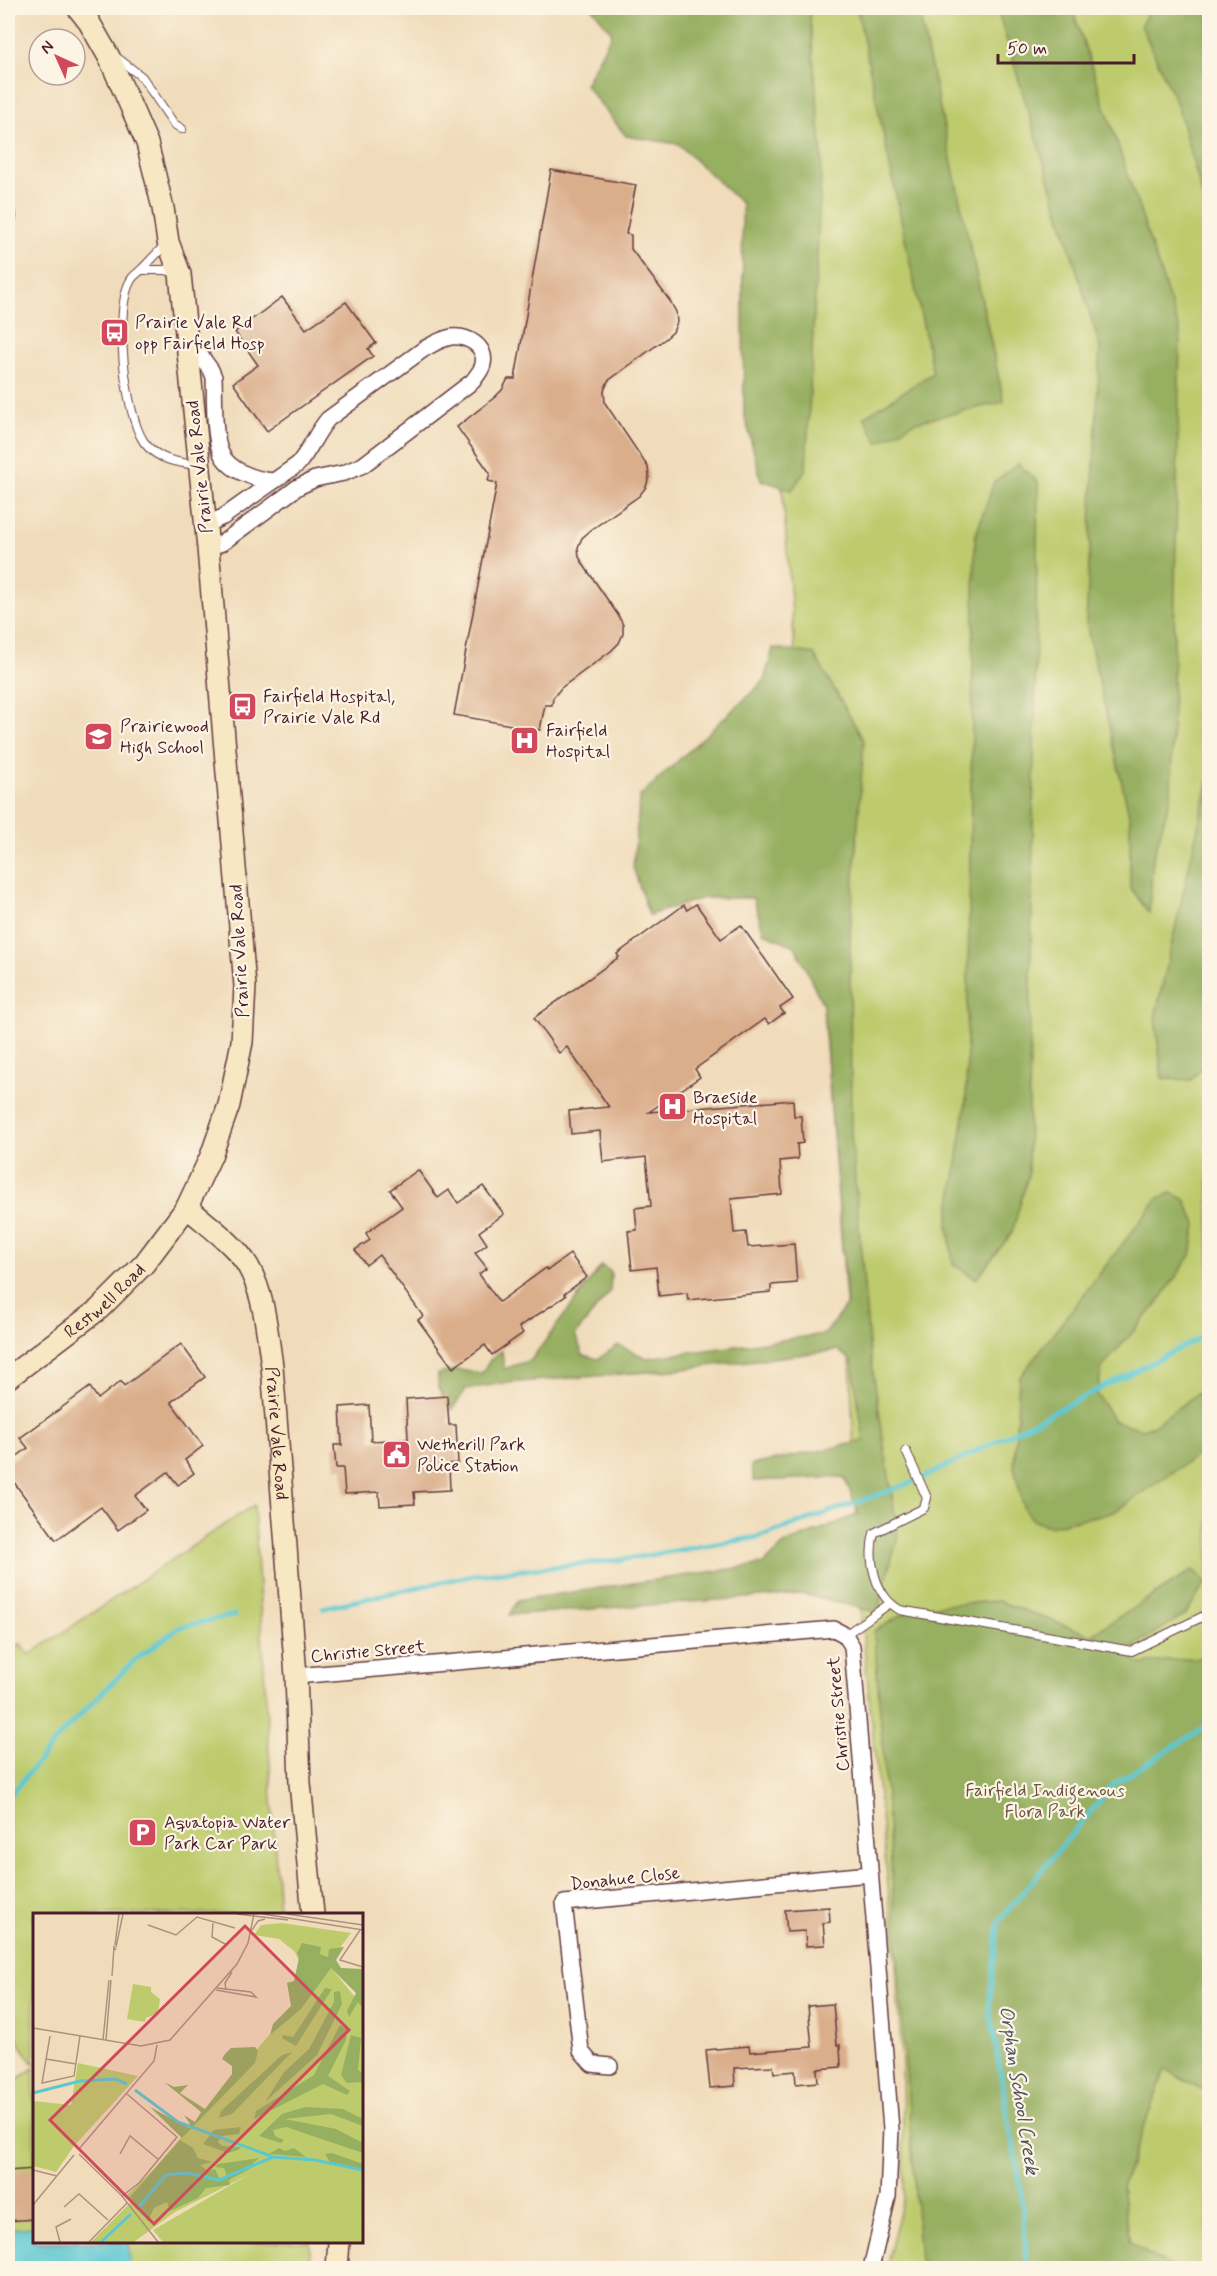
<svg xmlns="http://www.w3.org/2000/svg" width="1217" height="2276" font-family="Mynerve,sans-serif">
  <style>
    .green { fill: #bdcb6d; stroke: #84754c; stroke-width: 1.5 }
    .forest { fill: #96af60; stroke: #706746; stroke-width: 1.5 }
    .water { fill: #5bc8d0; stroke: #52747e; stroke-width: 1.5 }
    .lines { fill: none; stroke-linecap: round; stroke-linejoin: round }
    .stream { stroke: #5bc8d0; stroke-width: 5 }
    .building { fill: #daad8b }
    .lane-casing { stroke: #633b40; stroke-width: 10 }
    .street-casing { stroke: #633b40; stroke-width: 18 }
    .secondary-casing { stroke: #633b40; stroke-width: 24 }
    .lane { stroke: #fff; stroke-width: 8 }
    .street { stroke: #fff; stroke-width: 15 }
    .secondary { stroke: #f8e7c3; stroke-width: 21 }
    .labels { text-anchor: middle; stroke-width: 4.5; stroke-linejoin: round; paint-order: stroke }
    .poi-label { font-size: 18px; fill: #4a1f2b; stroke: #fcf5e5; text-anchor: start }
    .street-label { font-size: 18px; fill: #4a1f2b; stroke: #fcf5e5 }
    .park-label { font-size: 18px; fill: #6c533f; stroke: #fcf5e5 }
    .water-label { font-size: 20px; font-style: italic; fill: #4f525d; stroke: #fcf5e5 }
    .inset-river { fill: none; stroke: #5bc8d0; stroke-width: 3 }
    .inset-road { fill: none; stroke: #ae9081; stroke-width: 1.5 }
    .view { fill: #d1495b; fill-opacity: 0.15; stroke: #d1495b; stroke-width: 3 }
    .inset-edge { fill: none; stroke: #4a1f2b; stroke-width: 3 }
  </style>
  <rect width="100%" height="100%" fill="#fcf5e5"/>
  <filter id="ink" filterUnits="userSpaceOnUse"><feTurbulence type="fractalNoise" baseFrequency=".0167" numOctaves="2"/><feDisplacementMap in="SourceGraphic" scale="12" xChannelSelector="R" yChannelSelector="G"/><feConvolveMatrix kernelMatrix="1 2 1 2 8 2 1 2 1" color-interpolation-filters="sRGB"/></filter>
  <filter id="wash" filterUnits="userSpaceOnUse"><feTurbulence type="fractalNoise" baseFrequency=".008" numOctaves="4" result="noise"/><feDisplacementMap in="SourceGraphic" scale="24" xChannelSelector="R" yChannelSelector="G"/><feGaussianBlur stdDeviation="1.35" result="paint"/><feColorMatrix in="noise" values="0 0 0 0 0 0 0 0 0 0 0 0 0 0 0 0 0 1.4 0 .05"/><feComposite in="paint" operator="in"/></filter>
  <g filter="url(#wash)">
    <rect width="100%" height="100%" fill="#f0dcba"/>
    <g class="green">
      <polygon points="627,8 1209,8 1209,2268 889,2268 888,2259 904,2195 902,2067 896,1966 861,1616 849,1339 757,168"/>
      <polygon points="254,1505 279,1914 34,1914 34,2064 8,2026 8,1652 20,1643 29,1655"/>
      <polygon points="34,2068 34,2242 310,2242 310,2255 304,2268 8,2268 8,2085"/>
    </g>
    <g class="forest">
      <polygon points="592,8 809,8 822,157 806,469 792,490 761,480 744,413 742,204 678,144 626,136 585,85 612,33"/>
      <polygon points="857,8 918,8 1004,402 915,422 878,443 864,417 933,373"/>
      <polygon points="997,8 1072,8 1180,331 1171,796 1153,858 1149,913 1130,887 1130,819 1086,623 1100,347"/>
      <polygon points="1150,8 1209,8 1209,220 1177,104 1141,25"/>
      <polygon points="1018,464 1038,482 1028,1176 1012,1233 976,1279 953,1264 948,1225 966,1101 975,538 994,482"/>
      <polygon points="773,648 814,654 864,741 850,934 851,1133 869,1345 898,1536 877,1612 802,1594 509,1615 518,1600 764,1564 785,1544 859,1514 844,1477 754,1481 751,1465 864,1441 852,1362 838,1350 675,1370 506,1383 466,1389 452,1410 438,1388 438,1374 458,1370 482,1373 490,1360 502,1351 504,1369 531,1360 601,1266 611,1272 610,1292 575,1335 583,1355 598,1359 618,1345 647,1358 825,1334 847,1304 823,1005 795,946 764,933 753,898 703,898 649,915 633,867 640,796 764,681"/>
      <polygon points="1209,778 1209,1059 1191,1080 1162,1078 1155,1018"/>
      <polygon points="1171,1193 1185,1199 1196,1224 1191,1255 1158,1303 1102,1367 1097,1394 1114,1421 1142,1429 1154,1425 1209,1385 1209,1447 1114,1512 1049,1526 1034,1521 1024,1509 1014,1467 1019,1378 1158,1198"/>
      <polygon points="1193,1570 1206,1582 1186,1614 1124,1652 1140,1664 1209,1656 1209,2093 1165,2070 1122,2187 1130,2243 1171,2268 970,2268 920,2262 874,1631 916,1607 998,1601 1091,1635"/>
    </g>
    <polygon class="water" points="34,2227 34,2242 129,2242 130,2268 8,2268 8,2229"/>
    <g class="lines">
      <g class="stream">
        <polyline points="323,1608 473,1575 620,1560 759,1537 919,1480 1210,1333"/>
        <polyline points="8,1798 62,1733 136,1659 180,1627 235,1615"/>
        <polyline points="1027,2268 1021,2190 989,2007 999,1921 1114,1784 1210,1724"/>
      </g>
    </g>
    <g id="blocks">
      <g class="building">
        <polygon points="551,170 636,185 626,234 631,235 631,249 670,301 676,312 677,322 673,332 665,339 608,381 604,391 605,403 648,467 649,477 646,487 639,496 591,530 582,538 578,547 579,557 585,567 618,615 623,625 623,634 619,643 611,651 561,688 553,698 552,705 545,705 540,730 454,715 497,483 488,481 490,473 457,427 495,397 502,390 508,379 515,379"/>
        <polygon points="282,297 306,329 346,302 376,343 368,349 373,356 267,431 233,383 258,365 235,332"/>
        <polygon points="696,904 721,939 741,925 793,999 780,1008 784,1013 769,1024 765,1019 695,1069 700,1077 649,1112 793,1100 794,1116 801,1116 803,1143 797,1144 798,1159 780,1161 782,1194 731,1199 734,1233 746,1232 748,1247 794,1244 797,1283 771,1285 771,1292 688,1300 687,1293 659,1296 656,1267 632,1270 628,1231 637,1230 635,1208 651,1206 646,1157 603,1162 600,1131 571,1134 569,1111 609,1107 567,1047 559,1053 534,1018 619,957 617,954 684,905 687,910"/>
        <polygon points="418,1170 438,1198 449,1190 458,1203 483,1186 504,1214 479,1232 487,1244 475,1253 487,1268 479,1274 499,1302 546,1268 548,1270 570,1254 587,1277 564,1294 566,1296 519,1327 523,1333 492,1355 485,1345 453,1368 418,1320 423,1316 379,1255 366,1265 355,1250 370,1240 366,1233 402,1207 390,1190"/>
        <polygon points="181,1344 205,1377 171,1402 203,1446 185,1460 194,1473 178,1485 168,1472 135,1496 146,1510 118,1530 101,1507 56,1540 8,1474 8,1463 28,1448 20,1438 90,1387 98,1399 121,1381 124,1386"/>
        <polygon points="447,1396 449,1425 456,1425 458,1463 449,1464 450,1490 414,1492 415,1504 380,1506 379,1492 345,1494 343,1468 336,1468 334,1445 342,1445 340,1407 369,1405 371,1441 408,1439 406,1399"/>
        <polygon points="829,1907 830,1922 823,1923 825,1945 806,1946 805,1931 787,1932 785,1910"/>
        <polygon points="833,2004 837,2045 840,2045 841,2067 817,2069 818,2082 796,2084 795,2071 774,2073 773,2066 734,2068 735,2086 710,2088 706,2050 749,2046 750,2052 812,2047 808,2006"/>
        <polygon points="34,2169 34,2219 8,2221 8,2171"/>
      </g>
    </g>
  </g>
  <g filter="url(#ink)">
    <use href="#blocks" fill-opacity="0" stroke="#633b40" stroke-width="1.5"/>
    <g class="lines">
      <defs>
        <g id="lane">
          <polyline points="116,57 142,77 174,124 182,129"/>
          <path d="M167,243C158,252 150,261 141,270C138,273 133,276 131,280C113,308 125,415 144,442C157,460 178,463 198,465"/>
          <polyline points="141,270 165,270 175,272"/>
          <path d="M906,1451L927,1498L924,1508L874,1533C867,1560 875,1596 900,1610L1132,1651L1210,1613"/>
          <polyline points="845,1635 889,1604"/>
        </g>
        <g id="street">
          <polyline points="8,217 8,216"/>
          <path d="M187,337L211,370L214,377C215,398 213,434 221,453C229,471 256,480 274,481"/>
          <path d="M205,525L223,517L298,464C310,450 316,433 328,419L424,349C433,344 441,339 451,337C467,335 487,346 483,364C482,370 477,375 473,381L363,465L344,473L315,479L298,487L222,543L208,548"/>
          <polyline points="296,1676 834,1629 845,1635 852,1646 891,2129 888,2197 871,2268"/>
          <polyline points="610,2066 592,2064 581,2051 564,1903 870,1874"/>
        </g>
        <g id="secondary">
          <path id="s1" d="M187,1207C207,1225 234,1243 248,1266C265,1296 267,1333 272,1366L296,1676L300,1783L313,1914"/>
          <path id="s2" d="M8,1378L99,1309L144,1264L187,1207L211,1156L229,1105L242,1042L245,986L208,548L180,274L168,242L163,208L147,143L109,57L89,22L78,8"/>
          <polyline points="337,2268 339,2242"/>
        </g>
      </defs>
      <use href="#lane" class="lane-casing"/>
      <use href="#street" class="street-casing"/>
      <use href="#secondary" class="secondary-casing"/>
      <use href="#lane" class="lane"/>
      <use href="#street" class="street"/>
      <use href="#secondary" class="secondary"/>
    </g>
  </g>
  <defs>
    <symbol id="bus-square" viewBox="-11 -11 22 22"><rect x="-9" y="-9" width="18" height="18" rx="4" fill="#d1495b" stroke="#fcf5e5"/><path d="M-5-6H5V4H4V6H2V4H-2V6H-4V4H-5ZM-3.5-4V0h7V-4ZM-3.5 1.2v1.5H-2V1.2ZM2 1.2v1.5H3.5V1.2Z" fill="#fff"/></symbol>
    <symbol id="school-square" viewBox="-11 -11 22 22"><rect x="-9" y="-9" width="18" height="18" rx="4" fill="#d1495b" stroke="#fcf5e5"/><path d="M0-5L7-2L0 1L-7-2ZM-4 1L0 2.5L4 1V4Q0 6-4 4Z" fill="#fff"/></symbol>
    <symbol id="hospital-square" viewBox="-11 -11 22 22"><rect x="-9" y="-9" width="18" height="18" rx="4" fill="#d1495b" stroke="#fcf5e5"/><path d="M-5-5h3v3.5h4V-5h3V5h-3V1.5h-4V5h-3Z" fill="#fff"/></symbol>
    <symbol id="civic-square" viewBox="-11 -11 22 22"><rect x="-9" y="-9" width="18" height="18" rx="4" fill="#d1495b" stroke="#fcf5e5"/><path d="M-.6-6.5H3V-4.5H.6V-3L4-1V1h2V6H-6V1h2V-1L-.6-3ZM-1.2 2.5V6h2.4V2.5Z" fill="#fff"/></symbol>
    <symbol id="parking-square" viewBox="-11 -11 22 22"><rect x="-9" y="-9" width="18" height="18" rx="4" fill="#d1495b" stroke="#fcf5e5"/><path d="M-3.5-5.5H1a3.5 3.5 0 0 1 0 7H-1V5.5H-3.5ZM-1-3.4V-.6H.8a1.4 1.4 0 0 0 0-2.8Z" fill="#fff"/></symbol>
  </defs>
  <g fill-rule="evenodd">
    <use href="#bus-square" x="98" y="316" width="33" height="33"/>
    <use href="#bus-square" x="226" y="690" width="33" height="33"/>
    <use href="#school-square" x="82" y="720" width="33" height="33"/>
    <use href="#hospital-square" x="508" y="724" width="33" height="33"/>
    <use href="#hospital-square" x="656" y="1090" width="33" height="33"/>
    <use href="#civic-square" x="380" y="1438" width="33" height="33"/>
    <use href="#parking-square" x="126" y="1816" width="33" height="33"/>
  </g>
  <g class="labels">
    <g class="poi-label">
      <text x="135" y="328">Prairie Vale Rd<tspan x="135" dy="21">opp Fairfield Hosp</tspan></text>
      <text x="263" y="702">Fairfield Hospital,<tspan x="263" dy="21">Prairie Vale Rd</tspan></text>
      <text x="120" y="732">Prairiewood<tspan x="120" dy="21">High School</tspan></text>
      <text x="546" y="736">Fairfield<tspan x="546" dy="21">Hospital</tspan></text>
      <text x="693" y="1103">Braeside<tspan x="693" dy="21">Hospital</tspan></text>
      <text x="417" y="1450">Wetherill Park<tspan x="417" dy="21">Police Station</tspan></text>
      <text x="164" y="1828">Aquatopia Water<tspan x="164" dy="21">Park Car Park</tspan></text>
    </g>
    <g class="street-label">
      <text transform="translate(199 467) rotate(-96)" y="6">Prairie Vale Road</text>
      <text transform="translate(239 951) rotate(-93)" y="6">Prairie Vale Road</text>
      <text dy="6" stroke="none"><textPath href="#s2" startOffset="124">Restwell Road</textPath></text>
      <text dy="6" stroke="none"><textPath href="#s1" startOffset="256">Prairie Vale Road</textPath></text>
      <text transform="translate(368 1651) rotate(-5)" y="6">Christie Street</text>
      <text transform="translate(838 1714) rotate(-95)" y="6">Christie Street</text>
      <text transform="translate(625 1878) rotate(-6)" y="6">Donahue Close</text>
    </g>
    <g class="park-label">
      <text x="1045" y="1796">Fairfield Indigenous<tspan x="1045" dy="21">Flora Park</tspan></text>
    </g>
    <g class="water-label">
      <text transform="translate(1020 2090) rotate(81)" y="7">Orphan School Creek</text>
    </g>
  </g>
  <g transform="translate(33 1913)">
    <rect width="330" height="330" fill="#f0dcba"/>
    <path d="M249,10L318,20L295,51L330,94V329H130L120,317L215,262L142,299L101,329H58L98,289L94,282L120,257L262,92L266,48L262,39L246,26L221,22L228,12ZM100,71L118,74V79L127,86L125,100L113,105L112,109L94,106ZM45,150L105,163L41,233L23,259L0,253V188L38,192Z" fill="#bdcb6d"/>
    <path d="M269,30L288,34L287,41L295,44L296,36L311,34L303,47L308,55L330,56V95L325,89L316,104L314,98L323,80L298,55L268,96L237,122L240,111L258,93L254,70L261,68L266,45L264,40ZM292,75L299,76L263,133L249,125L250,122L260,124ZM307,78L309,91L284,142L232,189L251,159L276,136L301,89V79ZM307,112L314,116L313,127L295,163L317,178L314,182L290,171L221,206L223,198L281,162ZM318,122L328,125L325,157L330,160V169L314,170L308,162ZM222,134L225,138L222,150L149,225L117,194L156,215L157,211L151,202L162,209L168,199L131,169L141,174L155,172L147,180L172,196L199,161V153L189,146L192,141L198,135ZM259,139L199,201L186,205L188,198L249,142ZM272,194L310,196L330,206V213L298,201L252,206L303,216L330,230V240L253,214L240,217L242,223L251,227L248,230L226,223L249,201ZM208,214L206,221L189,223L185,229L189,233L208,234L205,237L195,240L170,231L181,217ZM147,227L160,235L165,245L179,249L167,252L175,258L182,256L186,265L194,263L191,255L182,254L185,251L226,245L220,250L222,253L196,267L197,272L173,275L165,285L137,298L134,289L121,295L115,308L97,284ZM246,235L252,238L261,235L273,244L236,241ZM299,240L330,251V257L297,249L292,241Z" fill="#96af60"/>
    <path class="inset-river" d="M102,177L145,209L238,243M0,180L47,168L82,166L94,171M104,296L133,262L154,260L186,267L240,244L282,247L330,257M68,329L98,301"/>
    <path class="inset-road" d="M204,1L255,7M230,1L330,17M254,1L330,12M180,10L179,24L194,32M115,12L143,22L164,4L202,15M219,17L225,8L232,6M327,17L307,47L330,54M82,32L86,1M83,34L90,1M79,63L81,34L83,37M183,77L223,84L218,79L184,75M193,77L192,70L199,59M0,115L108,133L137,127L204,51L215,30L221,1M17,123L9,170L41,163L47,123M70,127L76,67M73,127L78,67M13,146L43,151M46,236L121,148L124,132M46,241L89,283L125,329M87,241L97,223L126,247M0,257L24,263M89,283L106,270L144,224L94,181M0,292L41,242M31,294L46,281L75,307M27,329L23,314L38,306M56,329L94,290"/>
    <path class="view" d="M212,13L316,117L121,311L17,207Z"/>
    <rect width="330" height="330" class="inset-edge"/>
  </g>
  <rect width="1217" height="2276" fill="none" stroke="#fcf5e5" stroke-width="30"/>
  <g transform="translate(57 57) rotate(315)"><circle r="28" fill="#fcf5e5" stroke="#b59f9b" stroke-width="1.5"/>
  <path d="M0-4.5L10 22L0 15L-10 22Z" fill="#d1495b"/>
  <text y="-9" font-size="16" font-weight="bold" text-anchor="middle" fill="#4a1f2b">N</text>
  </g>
  <path d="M998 54v9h136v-9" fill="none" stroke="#4a1f2b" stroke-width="3"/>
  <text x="1007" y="54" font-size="18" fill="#4a1f2b" stroke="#fcf5e5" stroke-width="4.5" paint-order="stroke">50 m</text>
</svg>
